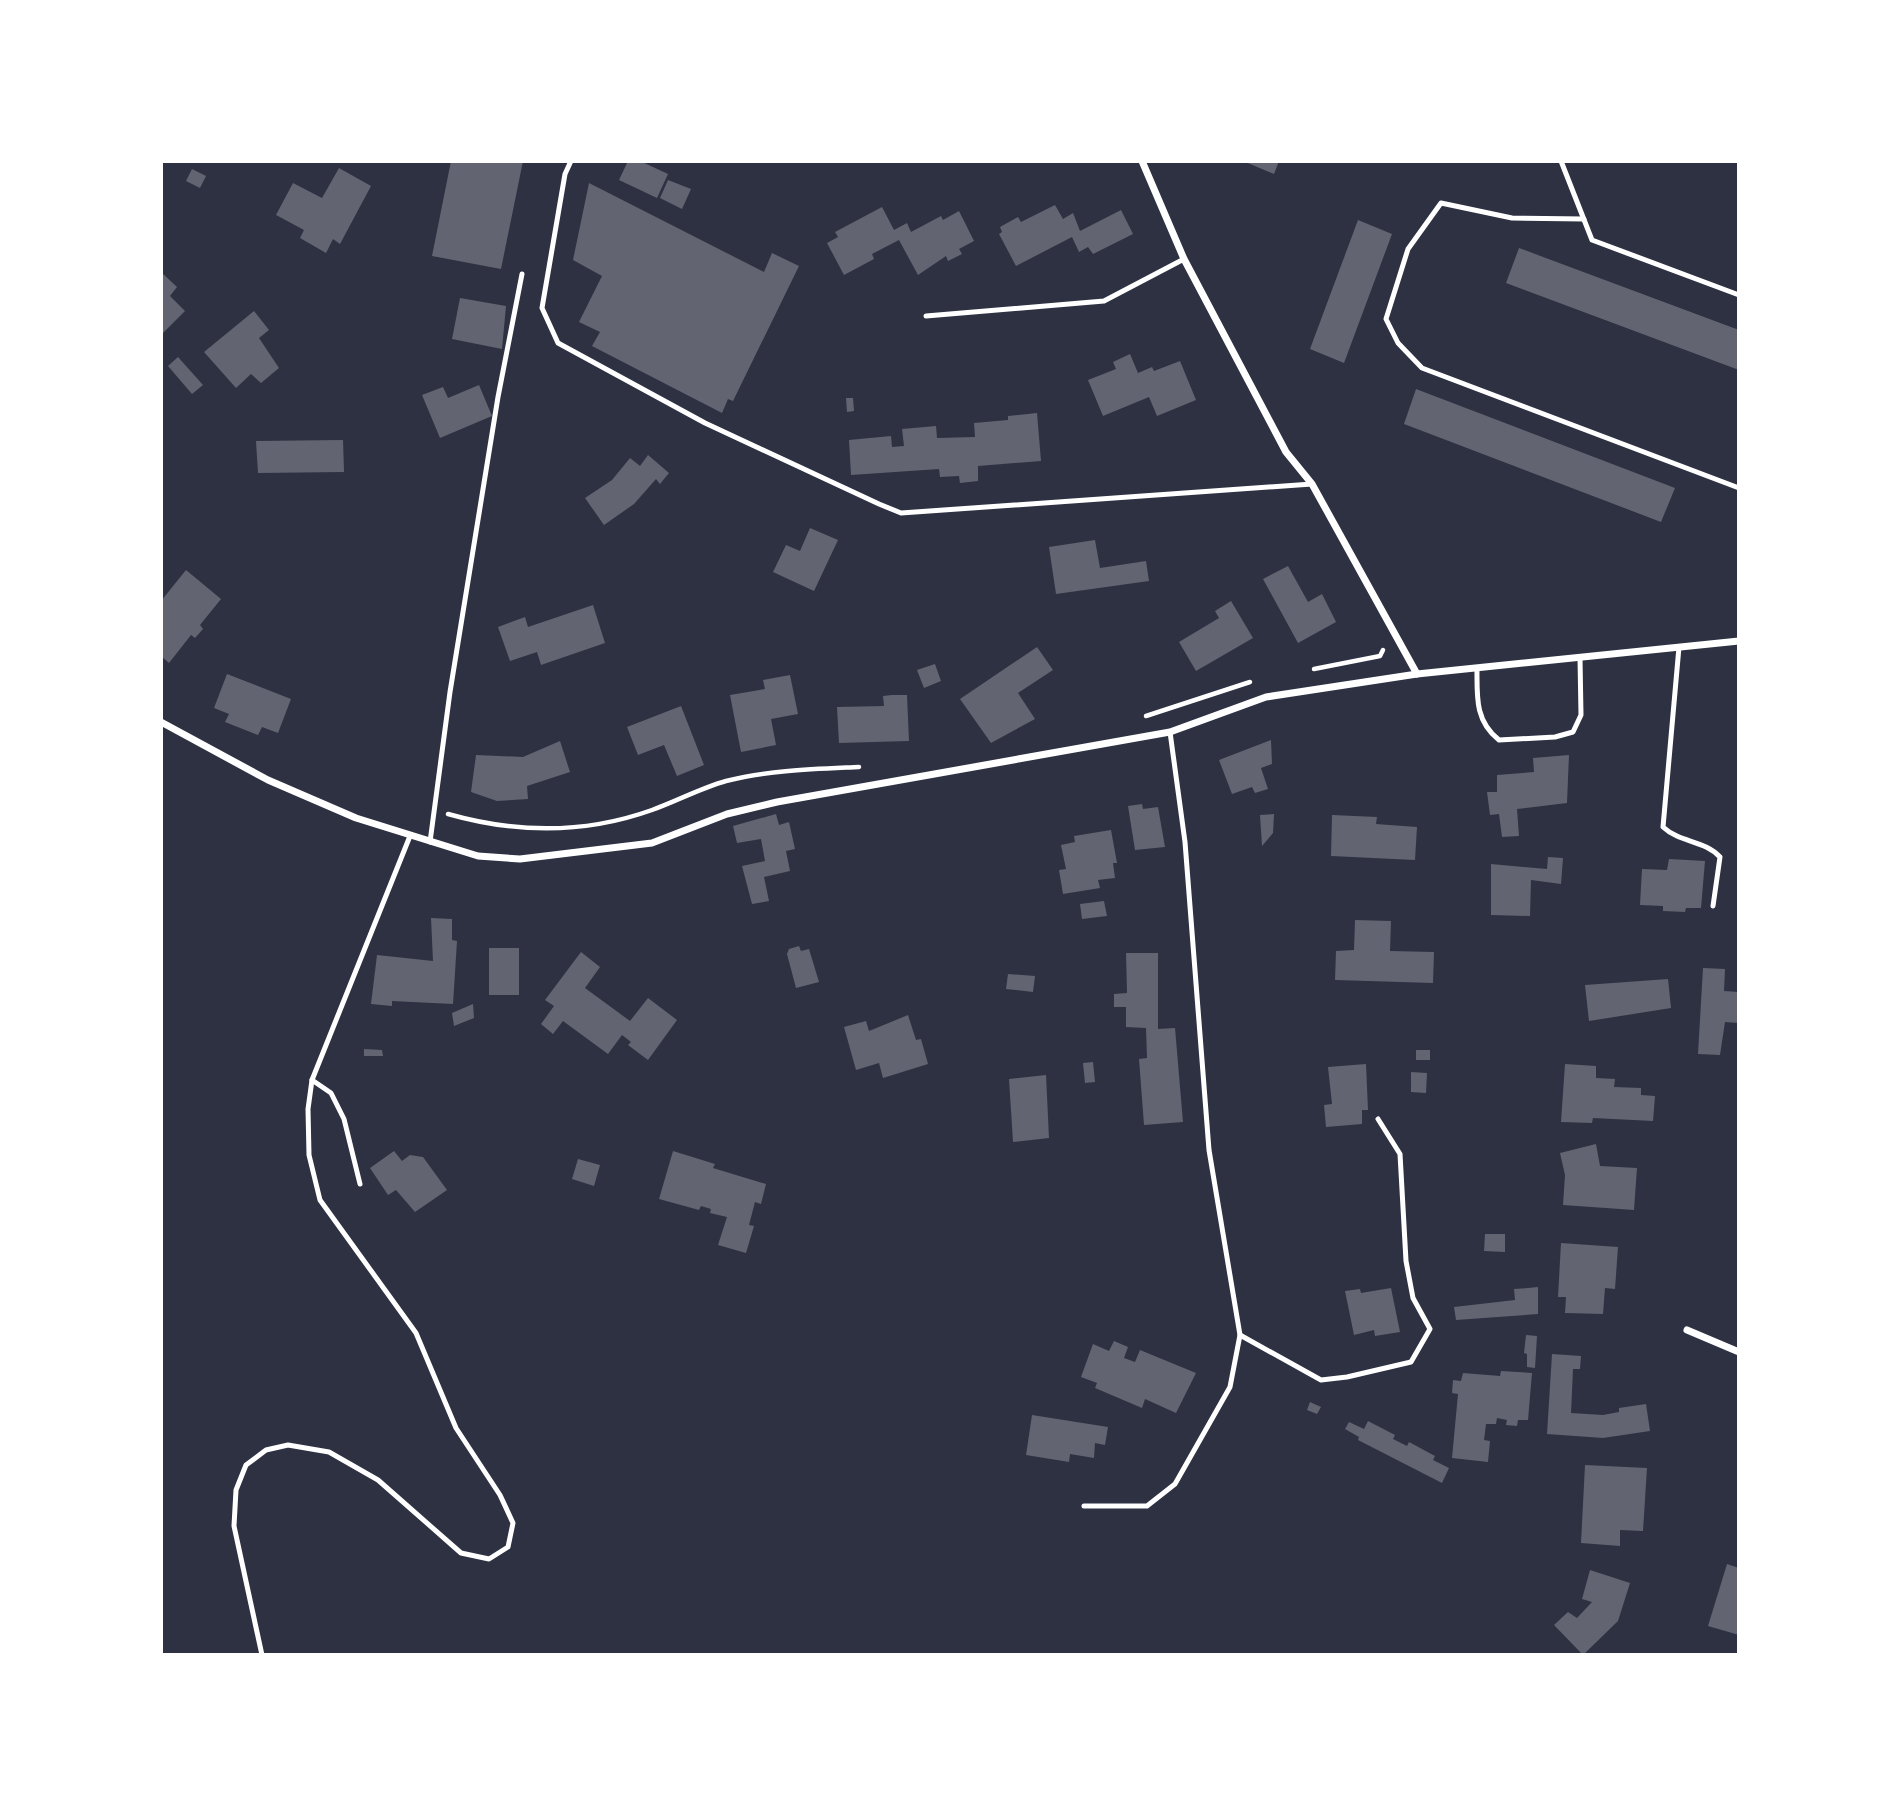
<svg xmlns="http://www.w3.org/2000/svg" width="1900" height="1816" font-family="Roboto,sans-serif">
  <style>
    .building { fill: #626471 }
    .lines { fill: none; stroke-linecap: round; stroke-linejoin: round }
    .path { stroke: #fff; stroke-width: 4.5 }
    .service { stroke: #fff; stroke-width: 5 }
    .minor { stroke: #fff; stroke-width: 7 }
  </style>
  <rect width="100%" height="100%" fill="#2d3142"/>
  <g class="building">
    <polygon points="451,161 523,161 501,269 432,256"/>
    <polygon points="628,161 640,161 668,174 657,198 619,180"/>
    <polygon points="1243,161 1279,161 1274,174"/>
    <polygon points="339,168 371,186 340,244 333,239 326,253 300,238 304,230 276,215 293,183 322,198"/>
    <polygon points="192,169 206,176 200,188 186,181"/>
    <polygon points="668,180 691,189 682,209 660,198"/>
    <polygon points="589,183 764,272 772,253 799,266 733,401 728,399 722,413 592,346 600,332 579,322 602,276 573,260"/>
    <polygon points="1055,205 1063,219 1073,213 1080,231 1121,210 1133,234 1093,254 1088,247 1079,252 1072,237 1016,266 999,234 1002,232 1000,227 1018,217 1021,222"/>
    <polygon points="882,207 894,230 907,223 911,232 941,216 943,220 959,211 974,241 959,249 962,254 948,261 946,256 918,275 899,240 872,254 874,259 844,275 827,243 838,237 835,232"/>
    <polygon points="1358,220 1392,234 1344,363 1310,349"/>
    <polygon points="1519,248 1739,330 1739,370 1506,283"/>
    <polygon points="161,272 177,287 170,296 185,311 161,335"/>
    <polygon points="460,298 506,306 502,349 452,339"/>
    <polygon points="254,311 269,330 259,338 279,368 261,383 251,374 236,388 204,352"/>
    <polygon points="1130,354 1138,373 1152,367 1154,371 1180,361 1196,400 1157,416 1149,397 1103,416 1088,380 1116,369 1113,362"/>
    <polygon points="178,357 203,385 192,394 168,366"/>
    <polygon points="479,385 492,416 440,438 422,395 443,387 448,398"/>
    <polygon points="1416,389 1675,488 1661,522 1404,424"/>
    <polygon points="846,398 853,398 854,411 847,412"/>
    <polygon points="1037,413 1041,461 978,466 978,481 960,483 959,476 940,477 939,469 851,475 849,440 891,436 892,447 904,446 902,429 936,426 937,438 975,437 974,423 1008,420 1008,416"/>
    <polygon points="343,440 344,472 258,473 256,441"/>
    <polygon points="648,455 669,473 660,484 656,479 634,504 604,525 585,498 612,480 630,458 640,466"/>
    <polygon points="810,528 838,540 814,591 773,572 786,545 800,551"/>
    <polygon points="1095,540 1100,568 1146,561 1149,581 1056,594 1049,547"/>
    <polygon points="1288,566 1308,602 1322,594 1336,622 1298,643 1263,579"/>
    <polygon points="186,570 221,599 200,625 203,629 195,638 191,635 169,663 161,656 161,601"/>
    <polygon points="1231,601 1253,638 1196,671 1179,642 1219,618 1215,611"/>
    <polygon points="593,605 605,643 541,665 537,652 510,661 498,627 525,617 528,627"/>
    <polygon points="1037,647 1053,670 1018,693 1035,719 991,743 960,699"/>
    <polygon points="935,664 941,681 924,688 917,670"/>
    <polygon points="227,674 291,699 278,733 262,727 258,735 225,722 229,714 214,708"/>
    <polygon points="790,675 798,714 771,719 776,745 741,752 730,695 765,689 763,680"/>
    <polygon points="892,695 907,695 909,741 839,743 837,707 884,706 883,696"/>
    <polygon points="681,706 704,765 677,776 664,745 638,755 627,727"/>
    <polygon points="1271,740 1272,764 1261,768 1268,789 1255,793 1252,787 1232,794 1219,760"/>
    <polygon points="560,741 570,772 527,786 528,799 497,801 471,792 476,755 523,757"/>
    <polygon points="1569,755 1567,803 1517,809 1519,836 1502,837 1499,814 1490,815 1487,792 1497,792 1497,775 1534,772 1533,758"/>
    <polygon points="1142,804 1143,809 1158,807 1165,847 1135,850 1128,806"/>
    <polygon points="776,814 779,825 789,822 795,849 786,851 790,871 764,877 769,901 752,904 742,866 765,861 761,839 737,843 733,826"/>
    <polygon points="1274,814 1273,833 1262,846 1260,815"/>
    <polygon points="1332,815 1377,817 1376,824 1417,827 1415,860 1331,856"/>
    <polygon points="1111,830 1117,863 1113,863 1115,878 1098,880 1100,888 1063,894 1059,870 1066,869 1061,845 1075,842 1074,836"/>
    <polygon points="1548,857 1563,858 1561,884 1531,880 1530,916 1491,915 1491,864 1547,869"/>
    <polygon points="1669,859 1705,861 1701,908 1686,908 1685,912 1663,911 1663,906 1640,905 1642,869 1667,870"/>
    <polygon points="1104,901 1107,916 1082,919 1080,904"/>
    <polygon points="431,918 452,919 452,940 457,941 453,1004 392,1001 392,1006 371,1004 377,955 433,961"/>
    <polygon points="1355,920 1391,921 1390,951 1434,952 1433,983 1335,980 1336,951 1354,950"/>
    <polygon points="799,946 801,951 809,949 819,982 796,988 787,954 789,949"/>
    <rect x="489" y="948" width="30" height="47"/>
    <polygon points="581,952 600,967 585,988 630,1021 648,998 677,1020 648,1060 628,1045 631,1042 622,1035 608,1054 563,1021 553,1034 541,1024 554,1006 545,1000"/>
    <polygon points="1126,953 1158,953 1158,1029 1175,1028 1183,1122 1144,1125 1139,1059 1147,1058 1146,1028 1126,1027 1126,1007 1114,1007 1114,994 1127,993"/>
    <polygon points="1703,968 1725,969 1724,991 1739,992 1739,1023 1725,1022 1720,1055 1698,1054"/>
    <polygon points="1008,974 1035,976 1033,992 1006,989"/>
    <polygon points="1668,979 1671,1008 1589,1021 1585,985"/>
    <polygon points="473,1004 474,1018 454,1026 452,1013"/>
    <polygon points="908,1015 916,1040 921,1039 928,1064 883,1078 879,1063 856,1070 844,1027 866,1021 869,1031"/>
    <polygon points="364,1049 382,1050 383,1056 364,1056"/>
    <rect x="1416" y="1050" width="14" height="10"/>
    <polygon points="1093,1062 1095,1082 1085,1083 1083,1063"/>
    <polygon points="1366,1064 1368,1110 1362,1110 1362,1124 1326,1127 1324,1105 1332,1104 1328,1067"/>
    <polygon points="1565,1064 1596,1066 1596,1078 1615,1079 1614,1087 1641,1088 1641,1095 1655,1096 1653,1121 1593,1118 1592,1123 1561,1122"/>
    <polygon points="1411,1072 1427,1073 1426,1093 1411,1092"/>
    <polygon points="1046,1075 1049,1138 1013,1142 1009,1079"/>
    <polygon points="1596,1144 1600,1166 1637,1168 1634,1210 1563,1205 1565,1175 1560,1153"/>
    <polygon points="394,1151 402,1161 410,1155 423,1157 447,1190 415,1212 396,1190 388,1195 370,1168"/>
    <polygon points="673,1151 715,1164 713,1168 766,1184 761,1204 755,1202 749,1225 754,1226 746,1253 718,1245 727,1217 710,1213 711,1209 701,1206 699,1210 659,1199"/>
    <polygon points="578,1159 600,1165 594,1186 572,1179"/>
    <polygon points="1485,1234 1505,1234 1505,1252 1484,1251"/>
    <polygon points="1561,1243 1618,1247 1615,1289 1605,1288 1603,1314 1565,1313 1566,1297 1558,1297"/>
    <polygon points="1391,1288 1400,1332 1375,1336 1374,1330 1354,1335 1345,1291 1360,1289 1361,1293"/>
    <polygon points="1528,1288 1538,1287 1538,1314 1456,1320 1454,1307 1515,1300 1514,1289"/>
    <polygon points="1526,1335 1537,1336 1535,1368 1527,1367 1527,1354 1524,1353"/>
    <polygon points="1114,1341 1128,1347 1124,1358 1135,1362 1140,1350 1196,1373 1176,1413 1145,1399 1142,1408 1095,1388 1097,1383 1081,1377 1093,1344 1109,1351"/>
    <polygon points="1552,1354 1581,1356 1580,1369 1573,1369 1571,1413 1603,1415 1619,1412 1619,1408 1646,1404 1650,1431 1603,1438 1547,1434"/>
    <polygon points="1501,1371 1532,1373 1528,1420 1518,1420 1517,1426 1506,1425 1507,1420 1497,1418 1496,1424 1486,1424 1484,1440 1490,1441 1488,1462 1452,1458 1458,1394 1452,1393 1453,1380 1461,1381 1463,1373 1500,1376"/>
    <polygon points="1310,1402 1321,1407 1317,1414 1307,1410"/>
    <polygon points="1032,1415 1108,1427 1105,1445 1095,1443 1094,1458 1070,1454 1069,1462 1026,1455"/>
    <polygon points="1368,1421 1395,1435 1393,1439 1407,1446 1409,1442 1435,1456 1433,1460 1449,1468 1442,1483 1358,1440 1359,1437 1345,1429 1349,1422 1364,1429"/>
    <polygon points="1585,1465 1647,1468 1643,1531 1620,1530 1620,1546 1581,1543"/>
    <polygon points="1727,1564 1739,1568 1739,1635 1708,1626"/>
    <polygon points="1590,1570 1630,1583 1618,1621 1583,1655 1554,1625 1568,1612 1577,1618 1592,1602 1582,1599"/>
  </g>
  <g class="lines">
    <g class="path">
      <polyline points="1314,669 1380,656 1383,650"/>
      <polyline points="1146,716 1250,682"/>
      <path d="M448,814C515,833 585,834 652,810C677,801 701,788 726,781C769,770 815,769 859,767"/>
    </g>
    <g class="service">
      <polyline points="571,161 565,174 542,308 558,343 705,423 879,504 901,513 1312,484"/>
      <polyline points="1561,161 1592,240 1739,295"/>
      <polyline points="1584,219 1512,218 1441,203 1408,249 1386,319 1398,343 1422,368 1739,488"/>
      <polyline points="926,316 1104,301 1184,259"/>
      <path d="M1679,647L1663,827C1680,843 1705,840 1720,857L1713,906"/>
      <path d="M1477,668C1477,697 1475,721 1499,740L1555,737L1573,732L1581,715L1580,658"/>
      <polyline points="1170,732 1185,842 1209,1150 1240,1335 1321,1380 1347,1377 1411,1362 1430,1329 1413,1298 1406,1261 1400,1154 1378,1119"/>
      <polyline points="430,842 450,692 498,397 522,274"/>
      <polyline points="312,1080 331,1093 344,1119 360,1184"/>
      <polyline points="1084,1506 1147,1506 1175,1484 1230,1387 1240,1335"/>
      <polyline points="262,1655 234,1526 236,1490 246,1465 266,1450 288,1445 329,1452 378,1480 461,1553 489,1559 508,1547 513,1523 500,1495 456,1428 416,1333 320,1200 309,1155 308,1109 312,1080 410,836"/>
    </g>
    <g class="minor">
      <polyline points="1142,161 1184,259 1286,452 1312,484 1417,674"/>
      <polyline points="161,722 268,780 356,818 478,856 520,859 652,843 727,814 777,802 1170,732 1266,697 1417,674 1739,641"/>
      <polyline points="1687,1330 1739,1352"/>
    </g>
  </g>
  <rect width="1900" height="1816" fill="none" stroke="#ffffff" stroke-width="326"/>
</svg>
